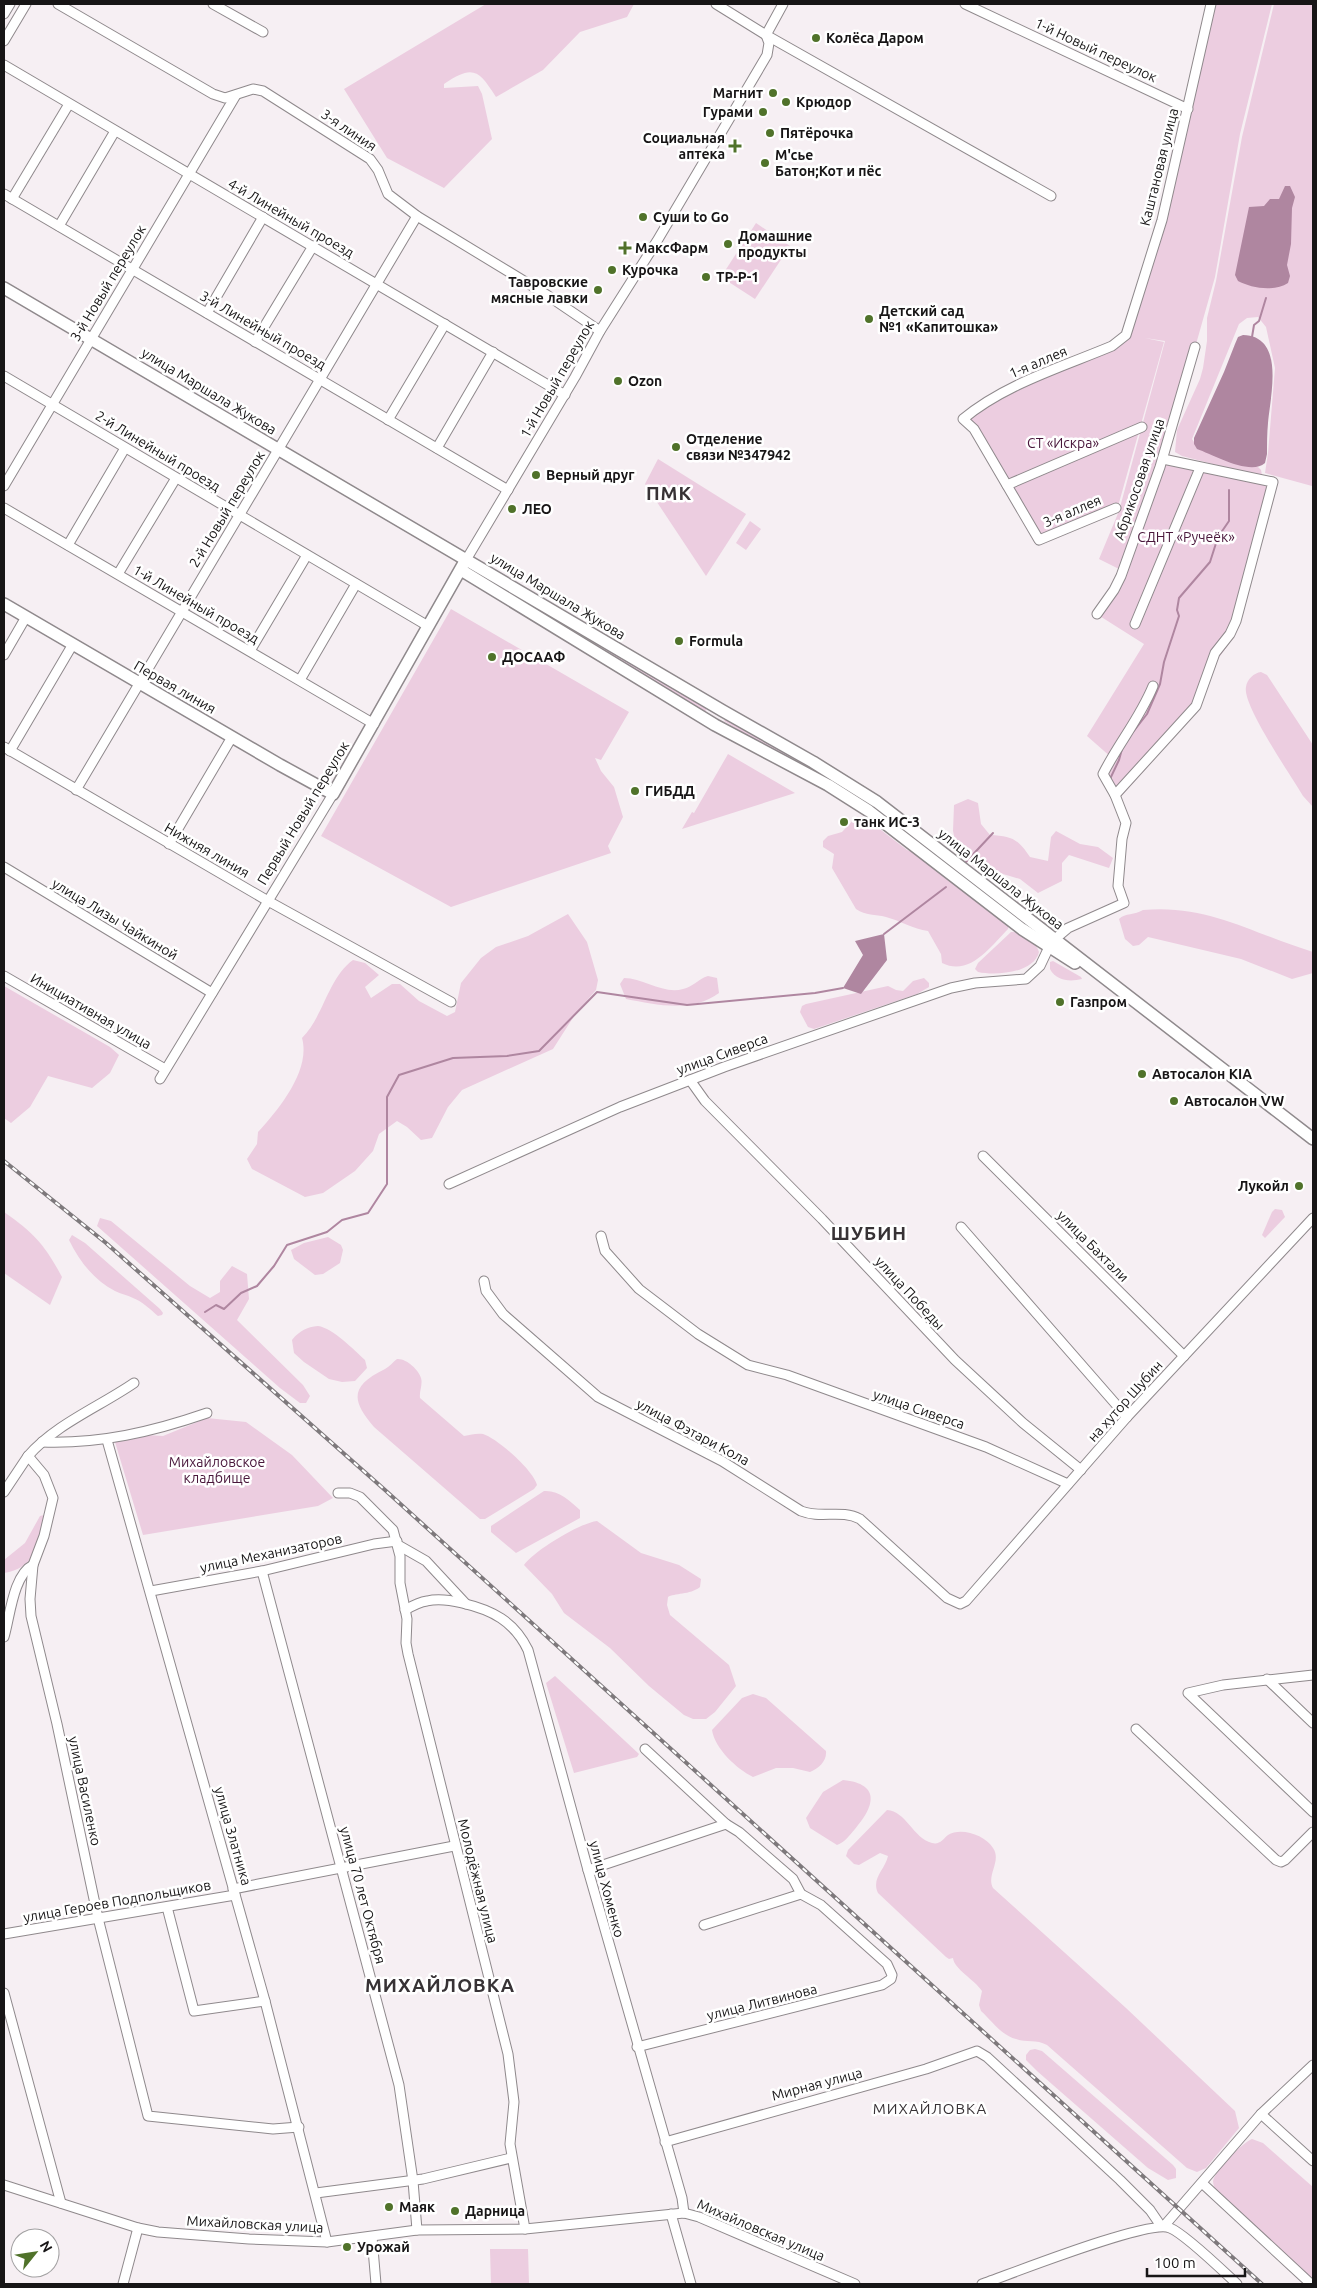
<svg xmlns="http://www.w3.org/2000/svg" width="1317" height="2288" font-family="Ubuntu,sans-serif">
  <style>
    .green { fill: #eccde0 }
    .water { fill: #af86a0 }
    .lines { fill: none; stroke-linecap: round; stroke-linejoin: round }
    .stream { stroke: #af86a0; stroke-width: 2 }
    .minor-casing { stroke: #8f898c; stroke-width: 11 }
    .major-casing { stroke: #8f898c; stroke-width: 14 }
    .minor { stroke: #fff; stroke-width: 9 }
    .major { stroke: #fff; stroke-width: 11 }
    .rail-casing { stroke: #7e797c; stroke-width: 4 }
    .rail { stroke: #fff; stroke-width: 2; stroke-dasharray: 5.5; stroke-linecap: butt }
    .poi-dot { fill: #50722a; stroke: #fff; stroke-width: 2 }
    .labels { text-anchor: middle; stroke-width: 5; stroke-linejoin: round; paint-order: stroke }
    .poi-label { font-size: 14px; font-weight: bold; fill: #171516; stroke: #fff; text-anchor: start }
    .street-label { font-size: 14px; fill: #171516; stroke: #fff }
    .park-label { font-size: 14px; fill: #49173b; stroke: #fff }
    .neighbourhood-label { font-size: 15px; letter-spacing: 1px; fill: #373235; stroke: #fff }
    .district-label { font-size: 19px; font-weight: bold; letter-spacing: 1px; fill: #373235; stroke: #fff }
  </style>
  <rect width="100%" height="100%" fill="#f6eff3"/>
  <g class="green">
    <path d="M486,4H634L627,17L580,32L543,70L496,97C479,70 473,64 444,84V88L478,86L482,94L492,139L444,188L387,158L344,89Z"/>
    <polygon points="1214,4 1272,4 1240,134 1215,277 1165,454 1278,483 1234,637 1215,663 1201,707 1117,801 1103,778 1112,758 1087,736 1144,644 1095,613 1121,570 1099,559 1119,511 1165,341 1145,338 1164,342 1117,510 1042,543 964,419 997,395 1126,335 1162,220"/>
    <polygon points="1274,4 1313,4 1312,486 1265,473 1268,453 1275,368 1266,327 1258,317 1247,318 1239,324 1192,439 1196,445 1257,466 1261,470 1262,475 1259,476 1182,456 1175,452 1177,430 1200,379 1203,368 1207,341 1207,318 1216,281 1242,137"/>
    <polygon points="756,223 790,246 755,299 721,277"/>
    <polygon points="658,459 746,514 706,576 645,484"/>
    <polygon points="750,521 761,529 746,550 736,543"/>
    <polygon points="451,609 629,712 601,760 595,758 601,771 614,787 623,817 608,846 611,853 451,907 321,836"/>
    <polygon points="588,634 708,706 705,712 584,640"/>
    <path d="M1261,672L1267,675L1313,745V807L1303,796C1292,777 1242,705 1246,687C1247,679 1254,673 1261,672Z"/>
    <polygon points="727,717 841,784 875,808 1040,934 1037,937 837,790 724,721"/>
    <polygon points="728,754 795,793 682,829 692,812 694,813"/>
    <path d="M968,799L978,803L981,824L990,835C1012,836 1018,839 1030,857L1048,861L1051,837L1056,831L1080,844L1098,847L1113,858L1109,868L1069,855L1062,863V881L1038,893L1020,879L993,871L957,849L953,831L954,805Z"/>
    <path d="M857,816L864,817L907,850L916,853L1009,924L1008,929C991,946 970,977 942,963L941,954L928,931C913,929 901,921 886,917C875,914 866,916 856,909L832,868L834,854L823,847V841L828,836L842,832Z"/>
    <path d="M1143,910C1209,904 1253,934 1313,952V973L1292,979L1241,959L1148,937L1139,945L1133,946L1125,939L1119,919C1125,913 1135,915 1143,910Z"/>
    <path d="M568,914L587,942L598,980L596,990L576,1013L553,1049L462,1090L448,1107L432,1138L421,1140L407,1127L397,1121L379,1134L373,1151L355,1171L323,1193L305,1197L252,1169L247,1159L257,1144L258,1132C279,1109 311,1070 302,1038C324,1016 328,978 353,960L365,963L379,975L365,987L371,998L392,984H400L419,1001L447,1016L455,1012L461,983L481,958L496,947L528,936Z"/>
    <path d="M1011,932C1021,931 1036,942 1039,952C1034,973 996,976 978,972L975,969L978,963Z"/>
    <path d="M1053,961L1081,977L1082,979C1070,982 1056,981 1050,969V962Z"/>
    <path d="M708,976L717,978L719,993C692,1013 657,1005 626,999L620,984L624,978C644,978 664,995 683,989C693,987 698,979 708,976Z"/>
    <polygon points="924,978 929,983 929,987 917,994 814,1029 808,1027 800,1012 802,1006 806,1004 888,986 896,990 903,991 913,981"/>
    <polygon points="4,986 110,1047 119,1055 110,1073 92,1088 48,1076 30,1107 11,1123 4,1118"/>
    <polygon points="1275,1209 1282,1210 1285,1217 1265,1238 1262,1235 1272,1212"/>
    <path d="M4,1212C35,1234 44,1244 62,1277L50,1305L4,1273Z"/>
    <polygon points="100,1218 111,1221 190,1286 210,1298 220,1292 220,1281 232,1266 247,1274 249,1299 237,1320 303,1385 310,1396 306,1403 300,1403 280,1388 97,1226"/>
    <path d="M72,1235L85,1243L160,1309L163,1313L162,1315L158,1316C151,1310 142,1301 133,1298C127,1295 121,1294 115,1291C94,1280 79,1261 69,1240Z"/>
    <polygon points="328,1237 341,1245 343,1250 340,1263 323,1274 315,1275 294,1259 291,1250 304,1243"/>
    <path d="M318,1326C333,1328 354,1350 365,1360L367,1368L355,1381L342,1382L329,1379L304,1362L294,1353L292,1340C299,1331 307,1327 318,1326Z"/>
    <path d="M397,1359C406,1358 419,1370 421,1378C423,1384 419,1392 420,1398L464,1436C471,1435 476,1433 483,1434C497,1438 534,1471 537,1485L534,1489L485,1519H480L374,1427C351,1400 350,1386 385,1369C389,1367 393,1362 397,1359Z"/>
    <polygon points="207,1418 246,1422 292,1455 333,1498 318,1506 143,1535 115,1442 147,1435 163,1436"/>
    <path d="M544,1491C559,1490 570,1501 580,1510V1518L516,1553L491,1532V1526Z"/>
    <path d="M44,1515L46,1519C36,1546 36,1568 4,1573V1560L25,1543L40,1516Z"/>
    <path d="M597,1521L641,1553L679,1565L701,1579L700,1587C690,1595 674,1593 668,1597L667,1605L670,1615L729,1665L736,1686L715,1712L706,1719H693L684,1715L649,1686L610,1648L564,1613L552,1594L524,1565C535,1550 580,1523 597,1521Z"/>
    <polygon points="555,1676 639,1754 637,1757 574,1773 546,1683"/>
    <path d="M753,1694L766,1698L826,1751C827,1761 819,1768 810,1772L793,1768H776L753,1777C737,1769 715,1749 712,1730L742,1698Z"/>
    <path d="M843,1780C882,1784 874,1807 855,1829C849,1836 845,1842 837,1845L810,1828L806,1818L823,1792Z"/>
    <path d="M887,1810C906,1811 913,1838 932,1843C940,1845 943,1839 948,1835C961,1827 985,1835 993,1848C1002,1861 986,1875 993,1888L1126,2008L1235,2111L1239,2128L1206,2168L1197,2172L1187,2168L1047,2045C1036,2039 1027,2043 1016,2039C1002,2036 991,2020 981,2011L979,2005L982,1991C975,1980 954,1969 953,1958L949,1959L946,1957L878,1893C871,1878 885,1870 888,1856L880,1853L859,1865L854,1864L846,1856L848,1850Z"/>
    <polygon points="1035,2049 1042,2051 1173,2165 1176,2169 1176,2178 1168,2180 1148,2168 1037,2071 1026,2060 1026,2055 1030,2050"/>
    <path d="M1252,2139L1263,2143L1313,2187V2280L1217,2192C1215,2189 1213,2185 1213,2181C1215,2170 1242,2143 1252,2139Z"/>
    <polygon points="490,2249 528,2249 529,2284 491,2284"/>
  </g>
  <g class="water">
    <path d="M1285,186H1290L1295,197L1292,208L1291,244L1287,265L1290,276L1288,283C1274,292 1251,288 1238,281L1235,275L1249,207L1264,206L1270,199H1279Z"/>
    <path d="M1243,335C1286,336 1270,397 1268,423C1267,433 1267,444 1267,454L1265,463C1250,476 1214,455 1197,449L1194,444V438L1224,372L1235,344L1238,337Z"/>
    <polygon points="884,934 887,960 861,994 843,988 863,955 855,941"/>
  </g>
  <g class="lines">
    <g class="stream">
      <polyline points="1252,337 1254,325 1259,321 1266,298"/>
      <polyline points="1133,732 1147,714 1160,684 1164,662 1179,616 1177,610 1179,598 1210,562 1218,537 1229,521 1229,490"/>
      <polyline points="1110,779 1119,760 1122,749"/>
      <polyline points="965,863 993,833"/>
      <polyline points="884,934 946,887"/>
      <polyline points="205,1312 216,1305 224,1309 241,1293 257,1286 274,1266 287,1245 327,1232 342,1220 368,1213 387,1184 387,1097 399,1075 453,1058 507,1056 539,1051 597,992 687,1005 815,993 843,988"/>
    </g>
    <defs>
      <g id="minor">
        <polyline points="58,4 213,94 225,98 253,89 263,91 370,159 378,170 388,194 417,216 547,295 600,331"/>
        <polyline points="213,4 263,32"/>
        <polyline points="716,4 766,35 1051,196"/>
        <polyline points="965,4 1188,109"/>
        <polyline points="4,14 10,4"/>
        <polyline points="4,41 26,4"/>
        <polyline points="4,65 565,395"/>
        <polyline points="4,194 508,490"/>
        <polyline points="12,199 69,104"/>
        <polyline points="59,226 115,131"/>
        <polyline points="207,313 263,217"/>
        <polyline points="255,342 313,246"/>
        <polyline points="4,376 428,626"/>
        <polyline points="388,420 445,324"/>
        <polyline points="437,448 493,352"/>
        <polyline points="1007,485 1142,427"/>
        <polyline points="4,486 236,95"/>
        <polyline points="4,508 374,724"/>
        <path d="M1116,508L1039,540L974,429L963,419C1005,384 1062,367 1112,346L1126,335L1162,220L1211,4"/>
        <polyline points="68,545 125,448"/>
        <polyline points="466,560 575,377 600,331 657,241 767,55 769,43 766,35 783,4"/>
        <polyline points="118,574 176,478"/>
        <polyline points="1097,614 1114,590 1121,576 1160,467 1195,347"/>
        <polyline points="1135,624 1200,468"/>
        <polyline points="250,651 307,555"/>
        <polyline points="4,655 26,617"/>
        <polyline points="300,680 356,584"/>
        <polyline points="4,747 268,901 451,1002"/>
        <polyline points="10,751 73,644"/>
        <polyline points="76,790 417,216"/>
        <polyline points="1115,795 1196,706 1215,653 1230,634 1236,621 1273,482 1163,459"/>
        <polyline points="169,844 232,737"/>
        <polyline points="4,867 212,993"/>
        <path d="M1055,939L1068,928L1124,903L1118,886L1122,839L1126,823L1115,795L1103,774C1118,744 1140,718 1153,686"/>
        <polyline points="4,976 165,1069"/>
        <polyline points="160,1079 333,794"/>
        <polyline points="690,1080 705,1101 822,1219 955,1360 1023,1423 1081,1470"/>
        <polyline points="983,1156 1184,1356"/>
        <polyline points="449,1184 620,1107 724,1067 951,988 975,983 1026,979 1040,966 1049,947"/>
        <polyline points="961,1227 1127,1417"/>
        <polyline points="601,1236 605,1251 639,1289 698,1334 748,1365 787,1375 986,1447 1068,1484"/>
        <path d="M484,1281L486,1291L503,1314L598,1397L722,1461L801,1511C821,1519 841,1509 860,1519L947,1598L960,1604L966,1601L1127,1417L1313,1218"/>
        <path d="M134,1383C99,1407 56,1424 28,1456L44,1475L53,1498L44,1536L33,1565L30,1599L31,1616L57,1724L98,1918L148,2116L273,2129L299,2127"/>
        <polyline points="107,1440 265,2001 327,2242"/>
        <path d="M42,1442C100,1444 152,1432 207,1413"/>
        <polyline points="4,1492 28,1456"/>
        <polyline points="338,1493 350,1493 360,1497 393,1530 400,1556 400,1583 407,1619 406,1643 408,1654 508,2054 514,2102 510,2144 525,2229"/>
        <polyline points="398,1545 426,1561 466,1604"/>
        <polyline points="262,1571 399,2085 413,2181 417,2230"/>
        <polyline points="151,1591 262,1571 374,1544 397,1541"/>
        <path d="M405,1610C412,1606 419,1602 427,1601C439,1598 450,1600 462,1603C492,1610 514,1621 528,1650L588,1870L682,2198L684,2213"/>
        <path d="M4,1637C10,1617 13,1575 33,1565"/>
        <polyline points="1313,1675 1223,1685 1188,1693 1313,1812"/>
        <polyline points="1267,1679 1313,1723"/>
        <polyline points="1136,1729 1276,1860 1281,1862 1285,1860 1313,1832"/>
        <polyline points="588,1870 726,1824"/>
        <polyline points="233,1889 454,1846"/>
        <polyline points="167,1907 194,2011 265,2001"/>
        <polyline points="704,1925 801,1894"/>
        <polyline points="4,1934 235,1895"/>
        <polyline points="4,1993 61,2203"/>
        <polyline points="637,2047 882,1985 891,1979 892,1975 887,1964 821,1905 801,1894 793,1879 739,1832 726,1824 645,1749"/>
        <polyline points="1261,2114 1313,2161"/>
        <polyline points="665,2142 926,2069 977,2051 987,2057 1120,2180 1150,2210 1161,2226"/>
        <polyline points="1202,2183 1311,2284"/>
        <polyline points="4,2185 138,2228 158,2232 249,2239 327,2242 417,2230 525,2229 684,2213 699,2217 855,2284"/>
        <polyline points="316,2193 423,2179 511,2158"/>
        <polyline points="671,2214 691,2284"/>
        <polyline points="1164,2226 1261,2114 1313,2065"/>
        <polyline points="372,2237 376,2284"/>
        <polyline points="123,2284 138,2228"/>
        <path d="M982,2284C1011,2274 1149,2219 1170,2228C1185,2234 1223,2271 1237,2284"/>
      </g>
      <g id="major">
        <polyline points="4,288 723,711 813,762 877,802 1313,1139"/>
        <polyline points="461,570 715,725 828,785 869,811 1022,929 1075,963"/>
        <polyline points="4,604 280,765 333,794 464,563"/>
      </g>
    </defs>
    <use href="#minor" class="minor-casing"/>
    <use href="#major" class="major-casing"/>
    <use href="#minor" class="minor"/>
    <use href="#major" class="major"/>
    <defs>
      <polyline id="rail" points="4,1161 106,1243 385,1490 1262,2284"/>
    </defs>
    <use href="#rail" class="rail-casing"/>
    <use href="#rail" class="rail"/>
  </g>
  <g class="poi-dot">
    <circle cx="816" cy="38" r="5"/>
    <circle cx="773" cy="93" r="5"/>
    <circle cx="786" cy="102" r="5"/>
    <circle cx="763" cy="112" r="5"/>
    <circle cx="770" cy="133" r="5"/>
    <path d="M732.5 138.5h5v5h5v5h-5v5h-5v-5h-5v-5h5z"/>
    <circle cx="765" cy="163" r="5"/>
    <circle cx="643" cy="217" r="5"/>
    <circle cx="728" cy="244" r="5"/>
    <path d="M622.5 240.5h5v5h5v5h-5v5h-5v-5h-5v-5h5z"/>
    <circle cx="612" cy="270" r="5"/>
    <circle cx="706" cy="277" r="5"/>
    <circle cx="598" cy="290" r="5"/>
    <circle cx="869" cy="319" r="5"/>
    <circle cx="618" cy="381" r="5"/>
    <circle cx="676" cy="447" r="5"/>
    <circle cx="536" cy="475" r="5"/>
    <circle cx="512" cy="509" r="5"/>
    <circle cx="679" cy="641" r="5"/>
    <circle cx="492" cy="657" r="5"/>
    <circle cx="635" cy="791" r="5"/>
    <circle cx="844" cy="822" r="5"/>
    <circle cx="1060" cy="1002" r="5"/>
    <circle cx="1142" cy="1074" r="5"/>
    <circle cx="1174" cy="1101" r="5"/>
    <circle cx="1299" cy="1186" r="5"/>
    <circle cx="389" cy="2207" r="5"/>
    <circle cx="455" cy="2211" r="5"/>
    <circle cx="347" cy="2247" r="5"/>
  </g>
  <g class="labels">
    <g class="poi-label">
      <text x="826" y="43">Колёса Даром</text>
      <text x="763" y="98" text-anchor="end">Магнит</text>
      <text x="796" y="107">Крюдор</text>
      <text x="753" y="117" text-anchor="end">Гурами</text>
      <text x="780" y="138">Пятёрочка</text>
      <text x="725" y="143" text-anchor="end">Социальная<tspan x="725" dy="16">аптека</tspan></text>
      <text x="775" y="160">М'сье<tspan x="775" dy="16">Батон;Кот и пёс</tspan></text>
      <text x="653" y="222">Суши to Go</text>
      <text x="738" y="241">Домашние<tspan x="738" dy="16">продукты</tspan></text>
      <text x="635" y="253">МаксФарм</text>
      <text x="622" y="275">Курочка</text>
      <text x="716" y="282">ТР-Р-1</text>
      <text x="588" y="287" text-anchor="end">Тавровские<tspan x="588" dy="16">мясные лавки</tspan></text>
      <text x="879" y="316">Детский сад<tspan x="879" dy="16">№1 «Капитошка»</tspan></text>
      <text x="628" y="386">Ozon</text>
      <text x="686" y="444">Отделение<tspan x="686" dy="16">связи №347942</tspan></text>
      <text x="546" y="480">Верный друг</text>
      <text x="522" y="514">ЛЕО</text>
      <text x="689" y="646">Formula</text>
      <text x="502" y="662">ДОСААФ</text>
      <text x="645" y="796">ГИБДД</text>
      <text x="854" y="827">танк ИС-3</text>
      <text x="1070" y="1007">Газпром</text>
      <text x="1152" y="1079">Автосалон KIA</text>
      <text x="1184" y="1106">Автосалон VW</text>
      <text x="1289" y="1191" text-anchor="end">Лукойл</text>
      <text x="399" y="2212">Маяк</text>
      <text x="465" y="2216">Дарница</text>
      <text x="357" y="2252">Урожай</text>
    </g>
    <g class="street-label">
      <text transform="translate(1096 50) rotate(25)" y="5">1-й Новый переулок</text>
      <text transform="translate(349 130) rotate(34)" y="5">3-я линия</text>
      <text transform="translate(1159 167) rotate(-76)" y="5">Каштановая улица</text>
      <text transform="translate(291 218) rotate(30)" y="5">4-й Линейный проезд</text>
      <text transform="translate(108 283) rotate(-59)" y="5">3-й Новый переулок</text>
      <text transform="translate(263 330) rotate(30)" y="5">3-й Линейный проезд</text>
      <text transform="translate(1038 362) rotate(-23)" y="5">1-я аллея</text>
      <text transform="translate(557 379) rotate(-60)" y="5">1-й Новый переулок</text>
      <text transform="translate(209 391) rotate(31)" y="5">улица Маршала Жукова</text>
      <text transform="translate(158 451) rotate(31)" y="5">2-й Линейный проезд</text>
      <text transform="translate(1139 479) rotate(-71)" y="5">Абрикосовая улица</text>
      <text transform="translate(227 509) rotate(-59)" y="5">2-й Новый переулок</text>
      <text transform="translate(1072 511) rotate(-23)" y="5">3-я аллея</text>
      <text transform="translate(558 596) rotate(31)" y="5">улица Маршала Жукова</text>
      <text transform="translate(196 604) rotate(30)" y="5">1-й Линейный проезд</text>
      <text transform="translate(175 687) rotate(30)" y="5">Первая линия</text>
      <text transform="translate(303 813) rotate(-59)" y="5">Первый Новый переулок</text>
      <text transform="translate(207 850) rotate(30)" y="5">Нижняя линия</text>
      <text transform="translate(1001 879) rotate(38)" y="5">улица Маршала Жукова</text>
      <text transform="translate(115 919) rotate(31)" y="5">улица Лизы Чайкиной</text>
      <text transform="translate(91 1011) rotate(30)" y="5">Инициативная улица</text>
      <text transform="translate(722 1054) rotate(-20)" y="5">улица Сиверса</text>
      <text transform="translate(1093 1246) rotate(45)" y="5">улица Бахтали</text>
      <text transform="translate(910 1293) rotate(47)" y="5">улица Победы</text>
      <text transform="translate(1125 1401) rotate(-48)" y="5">на хутор Шубин</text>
      <text transform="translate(919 1409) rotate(19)" y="5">улица Сиверса</text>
      <text transform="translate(693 1432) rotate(28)" y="5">улица Фэтари Кола</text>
      <text transform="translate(271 1553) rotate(-12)" y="5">улица Механизаторов</text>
      <text transform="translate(85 1791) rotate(78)" y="5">улица Василенко</text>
      <text transform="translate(233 1836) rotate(74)" y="5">улица Златника</text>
      <text transform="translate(478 1881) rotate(76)" y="5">Молодёжная улица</text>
      <text transform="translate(607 1889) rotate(75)" y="5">улица Хоменко</text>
      <text transform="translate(363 1895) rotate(75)" y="5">улица 70 лет Октября</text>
      <text transform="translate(117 1901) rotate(-10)" y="5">улица Героев Подпольщиков</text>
      <text transform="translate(762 2002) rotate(-14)" y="5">улица Литвинова</text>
      <text transform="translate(817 2084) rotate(-15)" y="5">Мирная улица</text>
      <text transform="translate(255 2224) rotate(3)" y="5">Михайловская улица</text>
      <text transform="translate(761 2230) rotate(23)" y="5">Михайловская улица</text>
    </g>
    <g class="park-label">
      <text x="1063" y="448">СТ «Искра»</text>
      <text x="1186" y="542">СДНТ «Ручеёк»</text>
      <text x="217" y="1467">Михайловское<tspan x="217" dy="16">кладбище</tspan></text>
    </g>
    <g class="neighbourhood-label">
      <text x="930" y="2114">МИХАЙЛОВКА</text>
    </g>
    <g class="district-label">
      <text x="669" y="500">ПМК</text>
      <text x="869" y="1240">ШУБИН</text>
      <text x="440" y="1992">МИХАЙЛОВКА</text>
    </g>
  </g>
  <rect width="1317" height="2288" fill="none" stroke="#171516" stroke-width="10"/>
  <g transform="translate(35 2253) rotate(60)"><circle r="24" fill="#ffffff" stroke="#a2a1a2"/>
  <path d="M0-4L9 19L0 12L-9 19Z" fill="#50722a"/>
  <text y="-8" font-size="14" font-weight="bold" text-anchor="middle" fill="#171516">N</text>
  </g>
  <path d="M1147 2268v8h98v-8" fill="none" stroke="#171516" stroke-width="2.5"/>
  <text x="1154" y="2268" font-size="15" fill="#171516" stroke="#ffffff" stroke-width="4" paint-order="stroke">100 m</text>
</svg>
